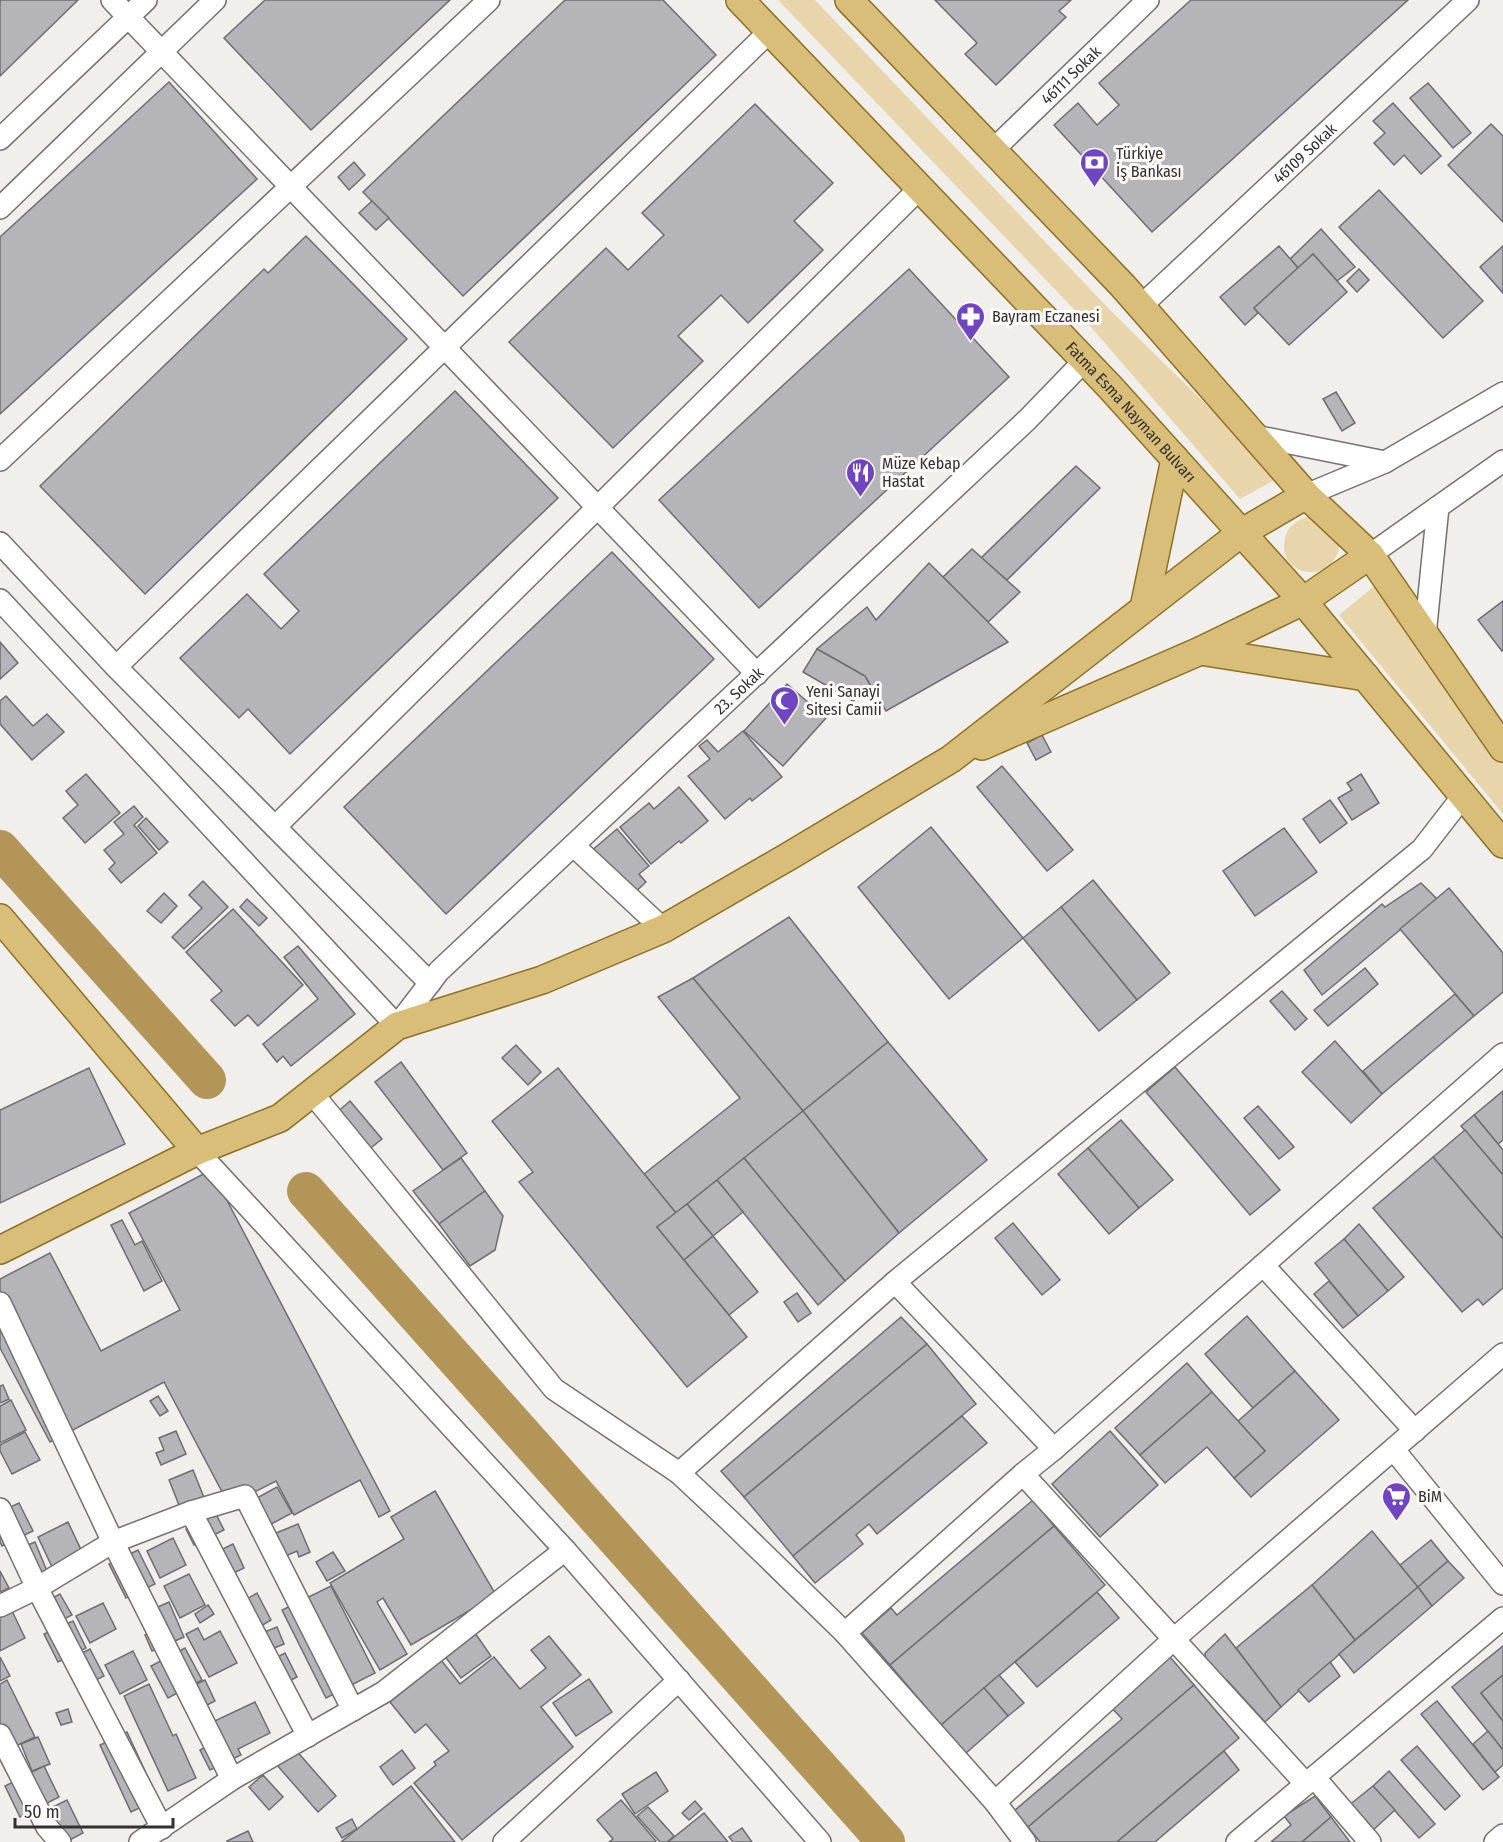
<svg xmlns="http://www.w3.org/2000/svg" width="1503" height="1842" font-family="'Fira Sans Condensed',sans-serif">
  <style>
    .green { fill: #e9d5ac }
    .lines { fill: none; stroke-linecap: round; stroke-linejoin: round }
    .river { stroke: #b29557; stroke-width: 38 }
    .building { fill: #b5b4b9; stroke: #6e6d71; stroke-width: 1.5 }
    .minor-casing { stroke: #75736f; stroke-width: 24 }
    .major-casing { stroke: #8e7025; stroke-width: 30 }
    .minor { stroke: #fff; stroke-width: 21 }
    .major { stroke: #d9be79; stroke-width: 27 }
    .labels { text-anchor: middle; stroke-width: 6; stroke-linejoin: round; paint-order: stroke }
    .street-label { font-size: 16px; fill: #323130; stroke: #fefcf8 }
    .poi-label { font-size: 16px; fill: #323130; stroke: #fefcf8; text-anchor: start }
  </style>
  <rect width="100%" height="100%" fill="#f1efeb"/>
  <g class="green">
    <polygon points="778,0 815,0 1111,311 1280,477 1240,499 1090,326"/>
    <path d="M1307,517H1317L1340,543C1335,587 1276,577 1285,539C1287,527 1296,521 1307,517Z"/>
    <polygon points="1377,584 1503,757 1503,814 1339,615"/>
  </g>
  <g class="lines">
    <g class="river">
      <polyline points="0,849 207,1080"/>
      <polyline points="306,1191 886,1842"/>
    </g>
  </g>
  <g class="building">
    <polygon points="0,0 78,0 0,76"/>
    <polygon points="265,0 450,0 311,130 224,38"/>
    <polygon points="565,0 663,0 716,55 463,296 363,192"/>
    <polygon points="935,0 1071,0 1059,11 1066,17 996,85 965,54 977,43"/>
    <polygon points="1191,0 1408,0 1152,232 1054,125 1078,103 1097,125 1119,105 1099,83"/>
    <polygon points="169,82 257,179 0,414 0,237"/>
    <polygon points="1428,83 1471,133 1453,148 1410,98"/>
    <polygon points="1393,103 1441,156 1421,174 1404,155 1394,165 1374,143 1385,133 1373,121"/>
    <polygon points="755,104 833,183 794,221 823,250 748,323 721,295 678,336 703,361 613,448 509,342 606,248 628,270 664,235 642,213"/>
    <polygon points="1491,124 1503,136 1503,222 1448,165"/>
    <polygon points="354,162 365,175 349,190 338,177"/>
    <polygon points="1379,190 1483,301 1443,338 1339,227"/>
    <polygon points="372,201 389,218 376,230 359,213"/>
    <polygon points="1321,229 1355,267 1337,281 1313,254 1299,269 1290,259"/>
    <polygon points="306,236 407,339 145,594 40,486 264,269 268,273"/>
    <polygon points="1279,246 1299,269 1254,308 1258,313 1245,325 1220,297"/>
    <polygon points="1503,246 1503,293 1480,267"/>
    <polygon points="1313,254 1347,292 1289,345 1254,308"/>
    <polygon points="909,269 1009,377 759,608 659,500"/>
    <polygon points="1359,269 1369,280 1357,292 1347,281"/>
    <polygon points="455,391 558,498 290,754 248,709 239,718 180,658 247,594 281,629 299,611 264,574"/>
    <polygon points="1336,392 1355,423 1342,431 1323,399"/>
    <polygon points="1076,466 1100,488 1007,580 981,558"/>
    <polygon points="972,549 1020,592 988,622 943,577"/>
    <polygon points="612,552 714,659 446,914 344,807"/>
    <polygon points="929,563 1008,642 886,711 865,676 817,649 867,607 876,620"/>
    <polygon points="1503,601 1503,650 1502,651 1478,620"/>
    <polygon points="0,642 18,663 0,679"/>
    <polygon points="817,649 865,676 870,685 853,701 803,672"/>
    <polygon points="787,684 826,718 783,766 744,731"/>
    <polygon points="6,696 33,726 47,714 64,732 32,760 0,724 0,701"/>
    <polygon points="743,731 782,777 752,801 750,798 725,819 688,776 710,759 699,746 707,740 718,752"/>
    <polygon points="1042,735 1051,752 1036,760 1027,743"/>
    <polygon points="1002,766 1073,850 1047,871 977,787"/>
    <polygon points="86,774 120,813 85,843 63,818 78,805 66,791"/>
    <polygon points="1361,774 1379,803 1352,820 1338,798 1352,790 1347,783"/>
    <polygon points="679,787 708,821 681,843 679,841 651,864 620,827 649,803 654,809"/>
    <polygon points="1330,800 1347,823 1320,843 1303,819"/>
    <polygon points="134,806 143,817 134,825 157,853 121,883 109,869 115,863 104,850 124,834 114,822"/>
    <polygon points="146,818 168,842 159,850 138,826"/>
    <polygon points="931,827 1023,938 949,999 858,887"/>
    <polygon points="1284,828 1317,872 1255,916 1223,871"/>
    <polygon points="617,829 649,866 639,874 646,882 629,898 590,852"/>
    <polygon points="1093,880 1170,973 1137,1000 1061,907"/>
    <polygon points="203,881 228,907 184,949 172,937 202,908 189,895"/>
    <polygon points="1421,883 1437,899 1322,995 1304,970 1382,904 1385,907"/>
    <polygon points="1449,888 1503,953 1503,992 1474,1016 1400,929"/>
    <polygon points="164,893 177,906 161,923 147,911"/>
    <polygon points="247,899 267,918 259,926 240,907"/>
    <polygon points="1061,907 1137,1000 1099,1031 1023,938"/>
    <polygon points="233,909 303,985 258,1026 248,1015 235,1026 211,1000 222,991 186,952"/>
    <polygon points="789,917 888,1042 803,1111 693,978"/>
    <polygon points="298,946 355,1014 291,1066 283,1056 277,1062 263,1044 318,999 284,957"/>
    <polygon points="1365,968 1378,984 1328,1026 1314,1010"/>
    <polygon points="693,978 803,1111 676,1213 644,1174 740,1098 658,997"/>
    <polygon points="1282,991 1307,1019 1295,1030 1270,1001"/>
    <polygon points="1455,994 1474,1016 1382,1094 1363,1071"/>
    <polygon points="1335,1041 1382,1094 1351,1123 1302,1072"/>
    <polygon points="888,1042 987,1160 899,1233 803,1111"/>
    <polygon points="516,1045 541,1072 528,1085 502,1058"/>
    <polygon points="401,1062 467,1153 443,1170 375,1082"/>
    <polygon points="1175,1067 1280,1190 1250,1215 1146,1092"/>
    <polygon points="89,1068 125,1144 0,1203 0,1110"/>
    <polygon points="558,1068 676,1213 657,1227 747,1337 687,1387 519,1182 533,1172 492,1121"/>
    <polygon points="1503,1091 1503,1140 1498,1144 1474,1115"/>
    <polygon points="350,1101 382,1139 367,1151 335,1114"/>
    <polygon points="1258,1106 1294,1147 1279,1159 1244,1118"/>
    <polygon points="803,1111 899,1233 845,1281 744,1158"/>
    <polygon points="1474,1115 1503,1150 1503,1175 1461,1126"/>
    <polygon points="1121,1120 1173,1180 1139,1208 1088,1148"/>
    <polygon points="1465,1130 1503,1175 1503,1239 1433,1157"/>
    <polygon points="1088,1148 1139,1208 1109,1234 1058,1174"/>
    <polygon points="1433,1157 1503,1239 1503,1288 1483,1305 1478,1299 1462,1312 1373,1208"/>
    <polygon points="461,1158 485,1191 439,1224 413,1191"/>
    <polygon points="744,1158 845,1281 818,1305 717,1180"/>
    <polygon points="211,1170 390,1511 379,1517 360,1480 294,1515 276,1481 229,1505 164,1382 50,1442 0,1348 0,1279 50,1253 101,1351 180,1310 129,1213"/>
    <polygon points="717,1180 743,1212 713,1236 687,1204"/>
    <polygon points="485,1191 503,1216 495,1250 470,1266 439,1224"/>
    <polygon points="687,1204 713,1236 684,1260 657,1227"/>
    <polygon points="122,1220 135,1245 142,1241 162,1281 144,1291 111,1225"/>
    <polygon points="1013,1223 1060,1280 1042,1295 995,1238"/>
    <polygon points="1359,1224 1404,1277 1388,1291 1344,1239"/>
    <polygon points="713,1236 758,1292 729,1315 684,1260"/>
    <polygon points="1344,1239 1388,1291 1358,1316 1315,1263"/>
    <polygon points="1329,1281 1358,1316 1343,1328 1314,1294"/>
    <polygon points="797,1293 811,1313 798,1322 784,1302"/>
    <polygon points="1247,1316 1295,1371 1253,1408 1205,1354"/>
    <polygon points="901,1317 927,1344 744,1497 721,1471"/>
    <polygon points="927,1344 976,1404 793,1556 744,1497"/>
    <polygon points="1187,1363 1212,1392 1140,1455 1115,1428"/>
    <polygon points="1295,1371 1339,1420 1251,1497 1234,1478 1265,1451 1238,1421"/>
    <polygon points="3,1385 9,1399 0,1403 0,1386"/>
    <polygon points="1212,1392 1265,1451 1234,1478 1207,1447 1165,1483 1140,1455"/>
    <polygon points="158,1396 168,1411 160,1416 150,1401"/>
    <polygon points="11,1400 26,1430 0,1443 0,1406"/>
    <polygon points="962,1416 987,1443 877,1534 869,1524 856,1535 863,1544 815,1583 793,1556"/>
    <polygon points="176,1431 186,1454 161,1465 156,1453 164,1450 159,1438"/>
    <polygon points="1110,1431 1158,1485 1100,1537 1052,1484"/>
    <polygon points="25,1432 40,1460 12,1474 0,1451 0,1445"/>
    <polygon points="193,1470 205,1500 181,1510 169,1480"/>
    <polygon points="277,1487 292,1513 262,1529 248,1503"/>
    <polygon points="435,1491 496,1595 411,1645 383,1598 377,1602 407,1654 380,1670 330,1583 404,1539 391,1517"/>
    <polygon points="1033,1500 1054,1526 890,1665 862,1633 891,1608 897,1615"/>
    <polygon points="19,1503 33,1531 2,1546 0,1542 0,1512"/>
    <polygon points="216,1514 224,1530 194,1545 186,1529"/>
    <polygon points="68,1522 83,1554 53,1569 38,1537"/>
    <polygon points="298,1524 310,1552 299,1557 297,1551 274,1561 264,1538"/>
    <polygon points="1054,1526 1105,1585 941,1725 890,1665"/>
    <polygon points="1372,1531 1418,1587 1355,1640 1312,1585"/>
    <polygon points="173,1538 186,1565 160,1578 147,1551"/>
    <polygon points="1431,1540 1448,1561 1418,1587 1400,1565"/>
    <polygon points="35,1542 47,1571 28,1579 16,1550"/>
    <polygon points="233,1544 244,1568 218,1581 206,1557"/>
    <polygon points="138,1550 155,1584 126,1598 109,1564"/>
    <polygon points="333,1552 345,1571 327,1581 316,1562"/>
    <polygon points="1448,1561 1464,1578 1432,1606 1418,1587"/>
    <polygon points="0,1571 9,1588 0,1592"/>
    <polygon points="189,1574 205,1605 180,1618 164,1586"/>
    <polygon points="1312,1585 1355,1640 1281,1707 1236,1648"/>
    <polygon points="331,1586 375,1673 326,1698 282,1610"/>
    <polygon points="1418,1587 1432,1606 1354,1673 1339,1654"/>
    <polygon points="1097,1592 1119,1618 1037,1687 1015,1662"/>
    <polygon points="257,1593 271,1620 256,1629 247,1599"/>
    <polygon points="60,1594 72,1615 54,1624 43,1603"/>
    <polygon points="169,1602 184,1637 152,1651 145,1635 157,1630 149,1611"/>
    <polygon points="103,1603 116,1629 90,1643 76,1616"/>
    <polygon points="208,1605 214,1614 200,1623 195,1614"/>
    <polygon points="11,1609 25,1638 0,1651 0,1614"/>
    <polygon points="73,1621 86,1648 58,1662 44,1634"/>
    <polygon points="277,1627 284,1644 259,1654 252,1637"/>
    <polygon points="198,1628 204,1640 220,1631 237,1663 209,1677 186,1634"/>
    <polygon points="475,1633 491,1656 461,1678 444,1655"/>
    <polygon points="1225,1634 1281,1707 1265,1722 1227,1680 1222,1685 1206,1666 1205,1653"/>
    <polygon points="549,1636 581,1675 541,1707 573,1747 462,1840 414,1783 436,1765 434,1762 449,1751 426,1724 415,1733 390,1702 441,1660 460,1684 494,1657 520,1689 546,1668 531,1650"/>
    <polygon points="1503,1646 1503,1675 1481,1693 1503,1721 1503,1750 1452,1687"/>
    <polygon points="185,1648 202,1680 168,1698 151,1666"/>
    <polygon points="90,1649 104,1676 84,1686 70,1659"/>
    <polygon points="133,1651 147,1680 120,1694 105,1665"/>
    <polygon points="285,1653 297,1677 284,1684 272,1660"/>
    <polygon points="0,1657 10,1676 0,1681"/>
    <polygon points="1170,1657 1194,1685 1028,1827 1014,1811 1122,1719 1111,1707"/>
    <polygon points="1330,1662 1340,1676 1309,1702 1298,1690"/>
    <polygon points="999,1675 1024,1703 1008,1716 984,1688"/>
    <polygon points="1503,1675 1503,1721 1481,1693"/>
    <polygon points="589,1679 612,1712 576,1736 553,1703"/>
    <polygon points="7,1680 35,1737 3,1752 0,1745 0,1684"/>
    <polygon points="205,1680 215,1701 190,1714 179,1692"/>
    <polygon points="149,1684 173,1736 176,1734 196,1778 168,1791 124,1696"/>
    <polygon points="1194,1685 1239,1738 1117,1842 1040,1842 1028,1827"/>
    <polygon points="984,1688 1008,1716 965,1754 941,1725"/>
    <polygon points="1437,1701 1499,1777 1483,1790 1421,1714"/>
    <polygon points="255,1702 270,1733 238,1749 241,1755 210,1770 200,1750 215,1742 206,1725"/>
    <polygon points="68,1709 72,1722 61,1725 56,1713"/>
    <polygon points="1488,1731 1503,1750 1503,1765 1495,1772 1473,1744"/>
    <polygon points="127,1732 158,1799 131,1812 100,1745"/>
    <polygon points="38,1737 50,1764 32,1771 21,1744"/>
    <polygon points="1417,1746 1460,1796 1445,1810 1401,1760"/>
    <polygon points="294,1748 336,1796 318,1812 276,1764"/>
    <polygon points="402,1750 415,1768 393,1785 380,1767"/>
    <polygon points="1224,1751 1239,1770 1155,1842 1117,1842"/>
    <polygon points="44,1766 59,1797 20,1817 5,1786"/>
    <polygon points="1389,1771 1435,1824 1419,1838 1373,1786"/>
    <polygon points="656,1772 668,1791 635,1814 622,1794"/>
    <polygon points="263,1775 283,1797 269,1810 249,1787"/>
    <polygon points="411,1786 455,1842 341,1842"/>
    <polygon points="1373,1786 1395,1810 1371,1832 1348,1806"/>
    <polygon points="1315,1796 1331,1817 1302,1842 1271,1842 1291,1825 1284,1816"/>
    <polygon points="67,1800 83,1833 66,1842 35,1816"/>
    <polygon points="621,1800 656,1841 655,1842 609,1842 613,1839 597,1820"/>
    <polygon points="695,1801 702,1809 689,1820 682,1813"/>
    <polygon points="648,1807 674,1836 667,1842 660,1842 637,1816"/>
    <polygon points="704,1813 728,1842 668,1842"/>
    <polygon points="1331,1817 1350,1842 1302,1842"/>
    <polygon points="352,1819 357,1829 342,1838 336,1828"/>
    <polygon points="742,1828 752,1842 733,1842 729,1837"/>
    <polygon points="248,1831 253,1842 227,1842 227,1841"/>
  </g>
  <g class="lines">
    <defs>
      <g id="minor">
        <polyline points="112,0 757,674"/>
        <polyline points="0,139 146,0"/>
        <path id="s1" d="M993,150L1148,0"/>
        <polyline points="0,208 215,0"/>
        <path id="s2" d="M1141,306L1468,0"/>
        <polyline points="1255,436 1385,462"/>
        <polyline points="0,460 489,0"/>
        <polyline points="1306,495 1385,462 1503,393"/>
        <polyline points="0,543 116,667 430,983"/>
        <polyline points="1370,555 1503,461"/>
        <path id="s3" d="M0,600L397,1026L439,971L1028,419L1085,360"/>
        <polyline points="1425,635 1438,507"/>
        <polyline points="116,667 770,31"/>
        <polyline points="275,827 920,188"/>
        <polyline points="574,846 663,929"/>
        <polyline points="312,1093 554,1389 679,1473 729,1520 845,1633 995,1802 1025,1842"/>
        <polyline points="197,1151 565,1550 820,1842"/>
        <polyline points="1263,1265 1415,1431"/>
        <polyline points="895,1282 1054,1449"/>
        <polyline points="0,1303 113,1542 232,1779"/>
        <polyline points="1394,1450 1503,1584"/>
        <polyline points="679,1473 895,1282 1422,849 1463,796"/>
        <polyline points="1023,1474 1306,1784"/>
        <polyline points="0,1509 37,1588 162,1828"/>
        <polyline points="191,1512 308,1736"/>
        <polyline points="0,1606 37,1588 113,1542 191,1512 245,1496 353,1710"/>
        <polyline points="845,1633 1023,1474 1054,1449 1503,1054"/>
        <polyline points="0,1735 47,1827 60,1842"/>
        <polyline points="1314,1777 1370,1842"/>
        <polyline points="995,1802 1174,1639 1503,1354"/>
        <polyline points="140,1842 232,1779 384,1692 565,1550"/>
        <polyline points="504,1842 679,1680"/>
        <polyline points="1237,1842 1503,1618"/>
        <polyline points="1495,1842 1503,1835"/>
      </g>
      <g id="major">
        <path id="s4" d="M740,0L1110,387L1303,601L1503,844"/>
        <polyline points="849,0 1123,286 1306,495 1370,555 1503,748"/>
        <polyline points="1144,608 1175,459"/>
        <polyline points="1200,651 1366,677"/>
        <polyline points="982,746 1200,651 1303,601 1370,555"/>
        <polyline points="0,918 197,1151"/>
        <polyline points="0,1250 197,1151 280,1118 397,1026 542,980 663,929 791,855 951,759 1241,533 1306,495"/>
      </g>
    </defs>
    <use href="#minor" class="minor-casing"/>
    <use href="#major" class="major-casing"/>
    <use href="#minor" class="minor"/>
    <use href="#major" class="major"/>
  </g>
  <defs>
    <symbol id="bank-pin" viewBox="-11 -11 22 30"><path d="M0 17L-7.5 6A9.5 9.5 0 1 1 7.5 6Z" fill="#6f46bf" stroke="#fefcf8"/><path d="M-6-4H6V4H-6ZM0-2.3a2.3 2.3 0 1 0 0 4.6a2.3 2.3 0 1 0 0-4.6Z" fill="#fff"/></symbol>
    <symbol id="pharmacy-pin" viewBox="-11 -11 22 30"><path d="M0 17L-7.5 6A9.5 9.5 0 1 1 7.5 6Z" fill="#6f46bf" stroke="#fefcf8"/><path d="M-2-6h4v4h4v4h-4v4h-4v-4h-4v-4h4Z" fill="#fff"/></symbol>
    <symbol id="restaurant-pin" viewBox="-11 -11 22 30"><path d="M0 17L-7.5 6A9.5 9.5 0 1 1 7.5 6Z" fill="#6f46bf" stroke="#fefcf8"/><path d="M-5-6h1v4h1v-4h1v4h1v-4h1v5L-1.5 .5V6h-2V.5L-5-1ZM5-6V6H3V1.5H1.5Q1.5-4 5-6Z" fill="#fff"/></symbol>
    <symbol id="mosque-pin" viewBox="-11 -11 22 30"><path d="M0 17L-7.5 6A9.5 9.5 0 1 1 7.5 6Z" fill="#6f46bf" stroke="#fefcf8"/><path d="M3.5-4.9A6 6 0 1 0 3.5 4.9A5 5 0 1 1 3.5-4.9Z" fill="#fff"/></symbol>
    <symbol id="supermarket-pin" viewBox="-11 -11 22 30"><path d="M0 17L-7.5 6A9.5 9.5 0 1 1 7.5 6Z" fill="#6f46bf" stroke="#fefcf8"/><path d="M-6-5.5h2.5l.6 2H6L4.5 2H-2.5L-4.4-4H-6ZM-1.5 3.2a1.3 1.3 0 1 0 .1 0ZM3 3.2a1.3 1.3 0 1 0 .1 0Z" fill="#fff"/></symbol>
  </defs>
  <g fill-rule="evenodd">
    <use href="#bank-pin" x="1078" y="146" width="33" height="45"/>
    <use href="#pharmacy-pin" x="954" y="300" width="33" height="45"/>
    <use href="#restaurant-pin" x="844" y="456" width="33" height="45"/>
    <use href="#mosque-pin" x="768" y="684" width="33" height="45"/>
    <use href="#supermarket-pin" x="1380" y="1480" width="33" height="45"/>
  </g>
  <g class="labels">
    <g class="street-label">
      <text dy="6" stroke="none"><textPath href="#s1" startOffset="108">46111 Sokak</textPath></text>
      <text dy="6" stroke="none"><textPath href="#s2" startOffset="224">46109 Sokak</textPath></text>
      <text dy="6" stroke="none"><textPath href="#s4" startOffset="568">Fatma Esma Nayman Bulvarı</textPath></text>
      <text dy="6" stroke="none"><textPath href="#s3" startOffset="1062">23. Sokak</textPath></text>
    </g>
    <g class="poi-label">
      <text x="1116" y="159">Türkiye<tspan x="1116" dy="18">İş Bankası</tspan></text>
      <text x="992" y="322">Bayram Eczanesi</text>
      <text x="882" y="469">Müze Kebap<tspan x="882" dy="18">Hastat</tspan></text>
      <text x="806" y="697">Yeni Sanayi<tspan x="806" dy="18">Sitesi Camii</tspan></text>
      <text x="1418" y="1502">BiM</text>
    </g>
  </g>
  <path d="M15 1818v9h158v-9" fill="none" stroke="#323130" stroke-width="3"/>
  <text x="24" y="1818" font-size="18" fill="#323130" stroke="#fefcf8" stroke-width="4.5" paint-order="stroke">50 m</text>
</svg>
